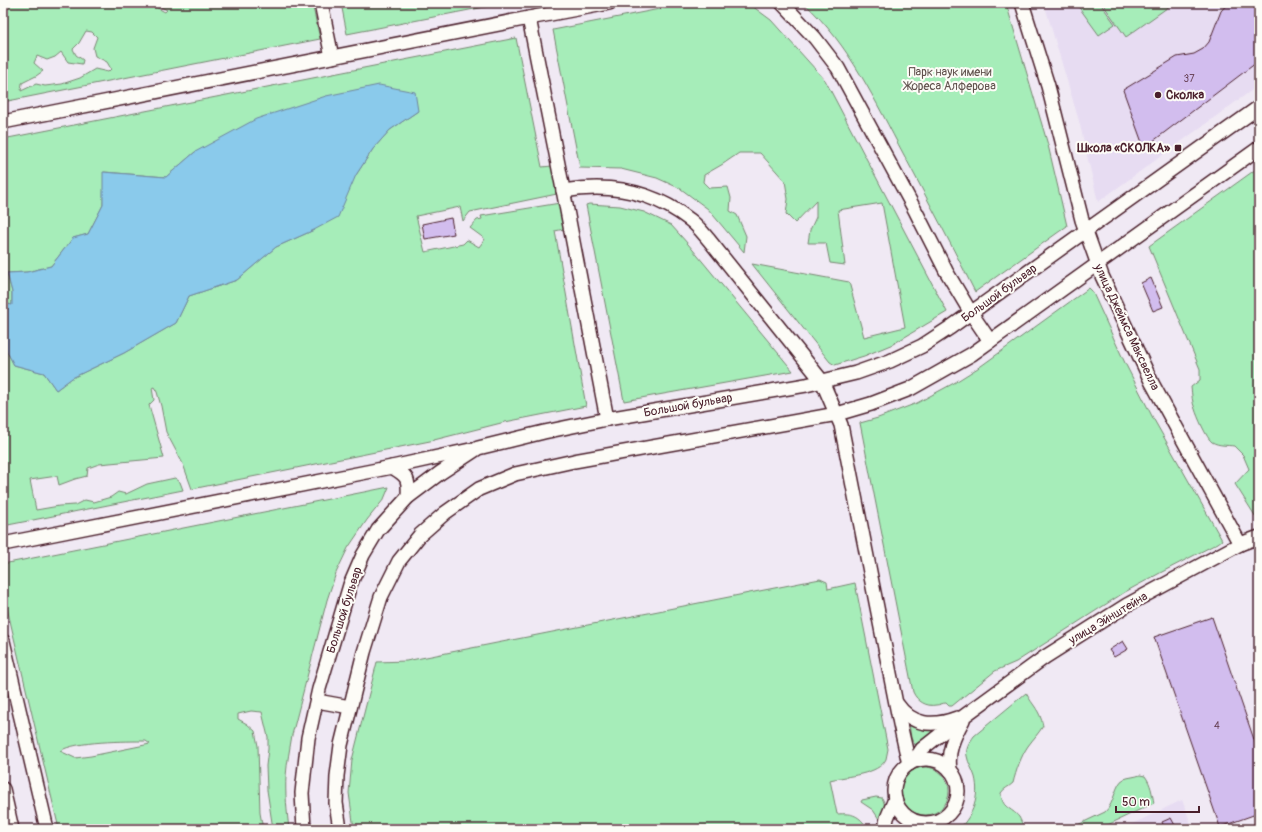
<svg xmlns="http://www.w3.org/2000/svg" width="1262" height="832" font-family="Pangolin,sans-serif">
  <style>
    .built { fill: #e7dcf2 }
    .green { fill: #a6edb9; stroke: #788672; fill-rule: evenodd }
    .water { fill: #8acaeb; stroke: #70869e }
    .building { fill: #d2bdee; stroke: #4a1f2b }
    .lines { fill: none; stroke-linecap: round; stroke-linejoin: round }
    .minor-casing { stroke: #4a1f2b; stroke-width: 16 }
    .minor { stroke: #fdfcf7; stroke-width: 13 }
    .poi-dot { fill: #4a1f2b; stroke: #fdfcf7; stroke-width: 1.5 }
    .labels { text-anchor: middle; stroke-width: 4; stroke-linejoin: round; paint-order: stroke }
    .number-label { font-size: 10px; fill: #6c465c }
    .park-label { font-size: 12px; fill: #61524e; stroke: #fdfcf7 }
    .poi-label { font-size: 12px; font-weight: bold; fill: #4a1f2b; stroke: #fdfcf7; text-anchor: start }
    .street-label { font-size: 12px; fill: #4a1f2b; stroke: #fdfcf7 }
  </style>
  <rect width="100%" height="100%" fill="#f0e9f4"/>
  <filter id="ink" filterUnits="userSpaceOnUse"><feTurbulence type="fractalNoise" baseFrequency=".025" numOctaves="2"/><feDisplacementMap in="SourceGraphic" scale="8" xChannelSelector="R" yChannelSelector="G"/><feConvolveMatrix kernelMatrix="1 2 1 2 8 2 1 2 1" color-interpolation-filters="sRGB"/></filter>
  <g filter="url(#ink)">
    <g class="built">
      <polygon points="1044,3 1259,3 1259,85 1098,202 1079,121"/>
      <polygon points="1182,800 1193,829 1122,829"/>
    </g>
    <g class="green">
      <path d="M3,3H121L126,8L128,5L134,7L139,3H148L165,12L167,10L153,3H312L320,39L3,102ZM86,31L92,32L97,37L93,48L95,56L107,62L111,69L108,72L95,69L80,78L62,84L45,86L36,84L21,91L22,83L36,76L43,71L34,63L37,56L47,60L55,57L61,52L68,62L82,64L83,60L76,55L73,49L79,43Z"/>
      <polygon points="341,3 505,3 347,34"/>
      <polygon points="690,3 748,3 771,20 825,80 947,312 893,344 864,356 835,365 830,362 752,264 849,282 864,337 905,327 882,203 838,210 845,265 830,263 826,243 808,243 810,230 816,217 816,201 795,223 786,214 788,199 785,181 760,153 739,153 723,164 704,175 703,182 709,188 728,187 731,198 730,211 737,215 746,236 744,252 708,209 681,189 657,178 621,169 580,168 553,30"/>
      <path d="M804,3H1006L1048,145L1067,226L975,292C952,246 928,200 904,155C875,101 850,45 804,3Z"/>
      <polygon points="1082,3 1100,3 1115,24 1099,35 1078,6"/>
      <polygon points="1102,3 1174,3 1126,37"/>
      <polygon points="516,38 542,167 552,166 557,194 470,212 463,221 460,207 416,216 425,252 463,244 467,240 479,247 485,239 470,228 477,220 482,219 481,216 560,203 564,229 555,231 586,406 505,422 430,441 192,489 183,464 166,432 161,406 157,392 154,387 152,388 154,400 149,405 164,458 99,464 88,468 87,476 75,479 59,485 57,476 30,480 36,510 59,506 75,505 85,500 94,502 111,497 118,492 126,494 147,484 175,478 180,482 183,490 3,526 3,346 4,346 14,365 44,373 56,390 72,378 124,353 176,323 189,296 237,280 276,247 314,230 356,175 373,149 390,130 418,111 195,152 166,177 104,172 103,205 88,234 73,238 51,266 27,272 7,273 12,292 12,305 3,303 3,139"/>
      <path d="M1259,167V522L1235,484L1249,469L1243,455L1234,446C1227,445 1219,446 1212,442C1207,439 1197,416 1195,409C1192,402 1192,395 1191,387L1200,380V369L1149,246Z"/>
      <polygon points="589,204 620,206 644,212 671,225 688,244 793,371 624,401 586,205"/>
      <path d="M1089,288L1092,291L1125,363L1153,418L1222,540L1218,543L1160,573L1125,592L1016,662L995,671L952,706H949L946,703C942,703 940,705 936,705C926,707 917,701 913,692L860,423L878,418L917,403L954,383L981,366Z"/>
      <path d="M389,487L384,499L367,520L348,548L336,573L327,600L292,735C290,748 287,762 286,776C285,793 287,812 289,829H273L267,790L266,766L268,749V737L262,712L251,711L238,714V719L247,724L255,731L258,746L260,813L263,829H59L3,591V564ZM146,741L150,744L91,756L75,758L60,751C75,741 126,741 146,741Z"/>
      <path d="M820,579L827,582L828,589L855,583L888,749C887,752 887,756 886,759C879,775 845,776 830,780L837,814C853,813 859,815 868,829H354L349,793L352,760L377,662L406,661Z"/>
      <path d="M1026,693C1033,706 1040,710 1043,726C1039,733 1033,739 1028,746C1021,756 1016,771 1013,783C1009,787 1004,788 1001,793C1002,809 1011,807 1019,817C1021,820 1022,825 1025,829H959C973,815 980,797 975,777C973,770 968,763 967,756C965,749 970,742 974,736Z"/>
      <polygon points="909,723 936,729 937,731 918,745 914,744 911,738"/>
      <circle cx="925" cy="791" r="24"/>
      <path d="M1140,775L1145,776C1151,784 1152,793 1154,803L1099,829H1069L1105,812C1115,803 1115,783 1124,779C1129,777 1135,777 1140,775Z"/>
      <path d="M876,797L882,798C887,806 883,812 881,820L879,819L873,810L861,802L862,800Z"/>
    </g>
    <polygon class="water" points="379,85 415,92 418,111 390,130 373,149 356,175 338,217 314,230 276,247 237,280 189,296 176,323 124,353 72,378 56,390 44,373 14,365 4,346 3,346 3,303 12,305 12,292 7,273 27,272 51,266 73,238 88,234 103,205 103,172 166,177 195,152 256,119 326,96"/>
    <g class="building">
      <polygon points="1228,3 1259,3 1259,66 1256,63 1144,148 1123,90 1177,57 1194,54 1203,49 1209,42 1221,11"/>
      <polygon points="451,218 454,234 425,239 422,224"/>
      <polygon points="1151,278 1163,307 1153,311 1141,283"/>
      <polygon points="1212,617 1259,754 1259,813 1220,827 1154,637"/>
      <polygon points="1123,641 1128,649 1114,657 1109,650"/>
      <polygon points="1171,818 1177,829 1165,829 1162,822"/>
    </g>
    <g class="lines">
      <defs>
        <g id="minor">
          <polyline points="321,3 332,57"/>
          <polyline points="782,3 815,38 838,68 916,212 946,271 971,313 990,341"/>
          <polyline points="1022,3 1048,86 1082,220 1102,276 1152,383 1240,544"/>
          <polyline points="3,122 529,18"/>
          <path d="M563,191C609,183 653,191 690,220C697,225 703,233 709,240L822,381L841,425L900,724L909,764"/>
          <polyline points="607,419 560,174 529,18 609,3"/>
          <path d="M392,467C408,476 409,479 408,497"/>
          <polyline points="3,544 392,467 470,450"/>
          <polyline points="3,641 47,829"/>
          <polyline points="317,701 350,707"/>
          <path d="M897,704C912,726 933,727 957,718"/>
          <circle cx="926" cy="791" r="32"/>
          <polyline points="914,761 922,749 956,722 1045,657 1127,605 1240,544 1259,537"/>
          <path d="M950,770C947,751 954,736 963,720"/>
          <polyline points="3,789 12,829"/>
          <polyline points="304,829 302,793 308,738 319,689 350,585 363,555 378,530 408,497 440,473 478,448 544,432 607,419 806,385 856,373 890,361 922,346 951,327 1259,107"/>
          <polyline points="340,829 336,803 337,776 341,745 364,652 381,597 399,561 420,535 445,513 479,489 515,474 574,461 837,414 871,404 910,389 972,354 1259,148"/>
          <polyline points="885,829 887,818 895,799"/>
        </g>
      </defs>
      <use href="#minor" class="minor-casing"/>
      <use href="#minor" class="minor"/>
    </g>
  </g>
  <g class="poi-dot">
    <circle cx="1158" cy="95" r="4"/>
    <rect x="1174" y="144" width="8" height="8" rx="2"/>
  </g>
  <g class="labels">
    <g class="number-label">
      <text x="1189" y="82">37</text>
      <text x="1217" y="729">4</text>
    </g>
    <g class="park-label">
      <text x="950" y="76">Парк наук имени<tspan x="950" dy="14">Жореса Алферова</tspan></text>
    </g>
    <g class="poi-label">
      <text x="1166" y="99">Сколка</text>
      <text x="1170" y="152" text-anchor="end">Школа «СКОЛКА»</text>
    </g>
    <g class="street-label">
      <text transform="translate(999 293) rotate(-36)" y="4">Большой бульвар</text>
      <text transform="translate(1127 327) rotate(65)" y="4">улица Джеймса Максвелла</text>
      <text transform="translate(688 405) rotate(-10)" y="4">Большой бульвар</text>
      <text transform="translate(344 610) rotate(-72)" y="4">Большой бульвар</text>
      <text transform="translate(1108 618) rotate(-31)" y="4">улица Эйнштейна</text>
    </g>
  </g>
  <rect width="1262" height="832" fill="none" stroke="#fdfcf7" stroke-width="16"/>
  <rect x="8" y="8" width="1246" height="816" fill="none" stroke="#4a1f2b" stroke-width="1.5" filter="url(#ink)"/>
  <path d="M1116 806v6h83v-6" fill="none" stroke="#4a1f2b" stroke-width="2"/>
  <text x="1122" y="806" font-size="12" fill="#4a1f2b" stroke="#fdfcf7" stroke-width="3" paint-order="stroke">50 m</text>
</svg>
